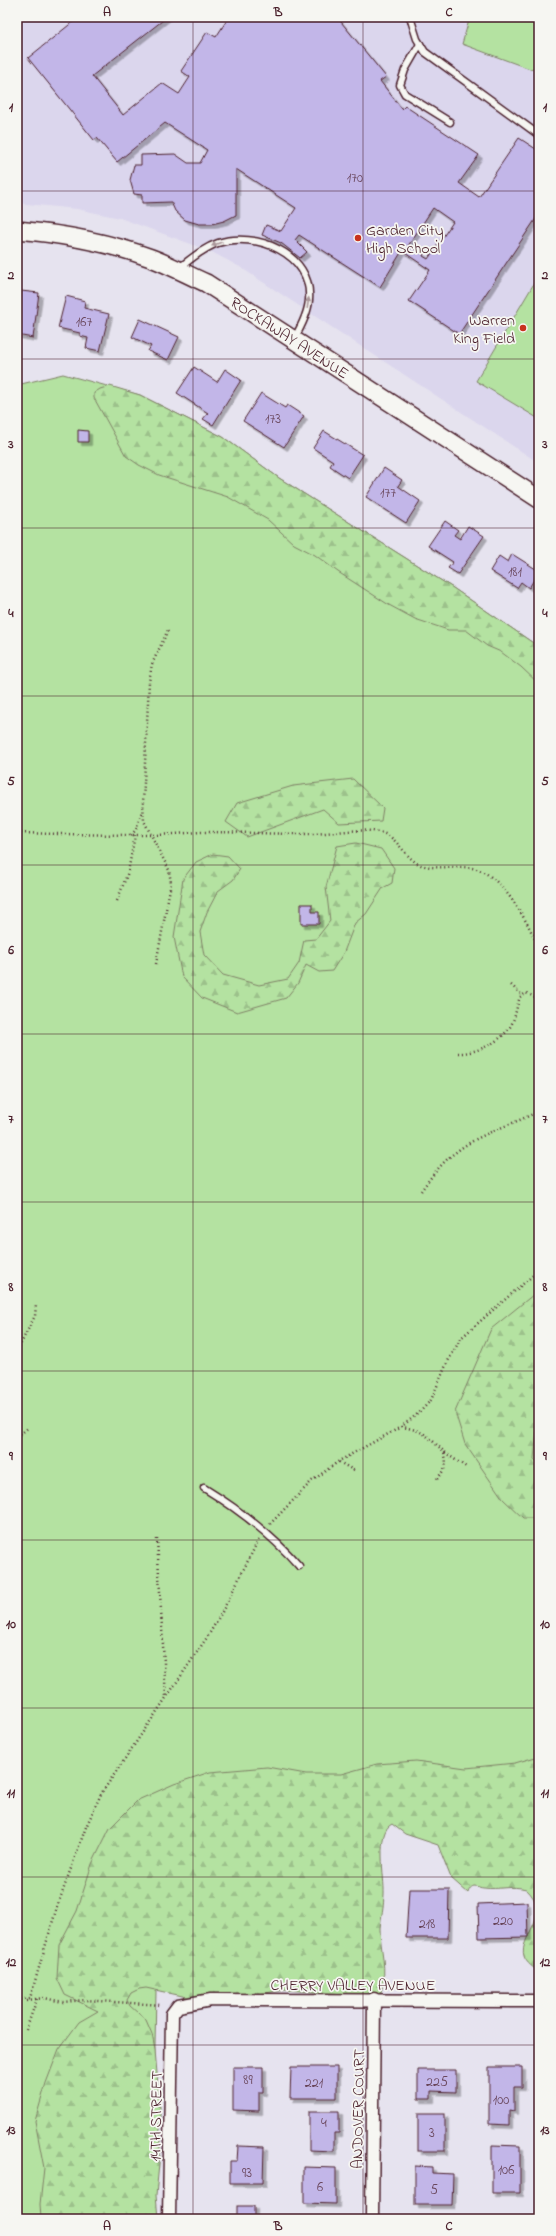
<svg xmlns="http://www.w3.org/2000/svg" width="556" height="2236" font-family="'Indie Flower',sans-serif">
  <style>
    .built { fill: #dbd6ed }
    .grass { fill: #b4e2a1; stroke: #7f8066 }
    .forest { fill: url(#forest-firs); stroke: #7f8066 }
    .building { fill: #c2b6e8; stroke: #4a1f2b; fill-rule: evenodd; filter: url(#shadow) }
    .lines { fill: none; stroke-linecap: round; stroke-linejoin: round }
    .lane-casing { stroke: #4a1f2b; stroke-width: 9 }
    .street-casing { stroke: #4a1f2b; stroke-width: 15 }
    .secondary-casing { stroke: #4a1f2b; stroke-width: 20 }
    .path { stroke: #4a1f2b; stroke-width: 2.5; stroke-dasharray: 1 3; stroke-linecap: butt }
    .lane { stroke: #f6f6f2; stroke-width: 6 }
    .street { stroke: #f6f6f2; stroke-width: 12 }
    .secondary { stroke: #f6f6f2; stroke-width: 17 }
    .oneway { fill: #a99598 }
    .grid { fill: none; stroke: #4a1f2b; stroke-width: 1; stroke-opacity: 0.55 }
    .poi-dot { fill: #c8321e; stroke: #f6f6f2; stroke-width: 1.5 }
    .labels { text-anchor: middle; stroke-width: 3.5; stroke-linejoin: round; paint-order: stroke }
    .number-label { font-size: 14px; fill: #68455a }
    .poi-label { font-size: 16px; fill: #4a1f2b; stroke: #f6f6f2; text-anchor: start }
    .street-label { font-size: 16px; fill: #4a1f2b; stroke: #f6f6f2 }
    .neatline { fill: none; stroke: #4a1f2b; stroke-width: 1.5 }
    .grid-label { font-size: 13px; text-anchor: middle; font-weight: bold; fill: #4a1f2b }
  </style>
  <defs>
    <pattern id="forest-firs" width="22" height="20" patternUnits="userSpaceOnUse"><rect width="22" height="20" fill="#b4e2a1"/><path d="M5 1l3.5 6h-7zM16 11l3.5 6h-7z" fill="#9cc18b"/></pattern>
    <filter id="shadow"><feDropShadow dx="3.5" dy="3.5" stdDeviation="0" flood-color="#0004"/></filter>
  </defs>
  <rect width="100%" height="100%" fill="#e6e3ef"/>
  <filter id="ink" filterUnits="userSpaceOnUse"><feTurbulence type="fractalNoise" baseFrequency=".025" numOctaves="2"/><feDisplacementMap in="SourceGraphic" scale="8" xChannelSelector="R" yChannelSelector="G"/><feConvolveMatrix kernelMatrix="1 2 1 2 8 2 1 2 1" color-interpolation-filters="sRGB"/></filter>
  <g filter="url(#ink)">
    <polygon class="built" points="17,17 539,17 539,463 240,267 210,251 120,218 77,209 17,203"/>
    <g class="grass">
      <polygon points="470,17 539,17 539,67 530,69 462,44"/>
      <polygon points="539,275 539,419 476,381"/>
      <polygon points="63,374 140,395 223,437 279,478 453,588 539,647 539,1807 380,1813 377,1990 156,1990 152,2219 17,2219 17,385"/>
    </g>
    <g class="forest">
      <polygon points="110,386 140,395 223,437 279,478 453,588 539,647 539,684 521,667 501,652 487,646 466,630 448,630 415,619 389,605 338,572 315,555 294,544 268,520 228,497 159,475 139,465 126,456 94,398 94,393 100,389"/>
      <polygon points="353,779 383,808 381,821 339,823 323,809 247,837 226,822 237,803 293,786"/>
      <polygon points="356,843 381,849 394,868 392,883 383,888 366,914 355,923 344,952 332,971 319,972 306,965 298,983 286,998 237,1012 202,998 182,977 174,937 183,879 196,862 213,854 228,856 240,869 233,880 218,891 207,912 200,932 204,955 223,975 259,985 288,979 299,963 304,940 316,939 330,921 326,887 337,846"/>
      <polygon points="539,1290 539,1410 534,1459 539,1465 539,1518 523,1518 503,1499 465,1444 455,1412 491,1329"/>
      <path d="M539,1756V1972C534,1968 526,1963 524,1956C518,1937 554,1915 526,1889C512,1885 498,1890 484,1888C480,1888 478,1886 474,1886C470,1887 469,1890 468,1893L451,1878L438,1845L405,1834L392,1824C375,1832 385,1878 384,1894C384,1906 381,1917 380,1928C380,1950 388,1969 381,1992L376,1996L285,1990L245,1996L187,1997L146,1988L139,1989L131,1993L127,2000L130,2006L146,2020L152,2034L155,2050L160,2108V2154L156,2195L158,2219H41L40,2204L44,2168L35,2121L46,2083L59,2049L79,2022L98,2011L65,1995L57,1978L59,1945L77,1911L92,1864L110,1828L138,1800L174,1784L210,1772L267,1767L306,1774H341L377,1764L416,1761L466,1768L515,1763Z"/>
    </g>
    <g class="building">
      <path d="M79,17H167L92,76L123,115L162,83L179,94L190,77L181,71L207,32L216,37L227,20L224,17H337L386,77L380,81L402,109L405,106L479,155L459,183L479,197L519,138L539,151V214L459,334L409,301L430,270L402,251L380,287L299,235L295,240L307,252L300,258L281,243L262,235L266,225L281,231L296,208L236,169V215L224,221L212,224H199L185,220L175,211L171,202L142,203V195L134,194L130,180L134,165H141V155L175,154L188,163H200L207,150L165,123L117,162L97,138L94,140L28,58ZM433,208L453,222L428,259L423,256L424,254L408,246Z"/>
      <polygon points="21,291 39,293 33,338 17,335 17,304 19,304"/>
      <polygon points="66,296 85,301 84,308 109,314 100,351 86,348 88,338 80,336 80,333 58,328"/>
      <polygon points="140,319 179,337 168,360 148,351 151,346 132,337"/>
      <polygon points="194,367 217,382 225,369 241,380 213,425 203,419 208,413 177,393"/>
      <polygon points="261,393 285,408 287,405 304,416 284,447 243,421"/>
      <polygon points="78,430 88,431 88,442 78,442"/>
      <polygon points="324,431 363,455 348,478 330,466 333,461 313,448"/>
      <polygon points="384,468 402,480 398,486 420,501 406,523 366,497"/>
      <polygon points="445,521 458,530 454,535 460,539 468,526 484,536 458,574 448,568 453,562 428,546"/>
      <polygon points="512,554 539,571 529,588 521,582 517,588 490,571 499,556 508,562"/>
      <polygon points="301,904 312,904 312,912 319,912 319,924 301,924"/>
      <polygon points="409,1889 449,1889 448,1938 406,1938"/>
      <polygon points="527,1902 528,1937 479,1938 478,1904"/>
      <polygon points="233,2067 263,2067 263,2092 259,2092 259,2111 233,2110"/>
      <polygon points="291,2067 337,2067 337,2098 290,2098"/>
      <polygon points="489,2067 522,2067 522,2087 514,2087 514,2111 509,2110 509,2125 489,2124"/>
      <polygon points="418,2070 456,2070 456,2092 431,2091 431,2099 418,2099"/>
      <polygon points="309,2111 339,2111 339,2133 334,2133 334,2151 309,2150"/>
      <rect x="418" y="2114" width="27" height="37"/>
      <polygon points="492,2145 520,2146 520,2193 492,2193"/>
      <polygon points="238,2146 264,2147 263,2183 230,2183 230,2161 237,2161"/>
      <polygon points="415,2166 432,2167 432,2173 453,2174 452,2205 415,2205"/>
      <polygon points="304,2167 336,2168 336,2204 304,2203"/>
      <rect x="237" y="2206" width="17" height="13"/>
    </g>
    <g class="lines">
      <defs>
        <g id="lane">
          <polyline points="410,17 417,39 425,52 539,135"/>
          <polyline points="420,44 405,70 400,85 405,94 450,122"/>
          <path d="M179,268C191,259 203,248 218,243C255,231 313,253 309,300C308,314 301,327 294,339"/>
          <path d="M204,1488C238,1509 273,1536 299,1566"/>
        </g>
        <g id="street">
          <polyline points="169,2219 172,2014 178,2006 211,2000 539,2001"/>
          <polyline points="372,2219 374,1999"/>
        </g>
        <path id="secondary" d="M17,230C63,234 107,242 151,258C170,265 188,275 206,283L539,499"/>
      </defs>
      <use href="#lane" class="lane-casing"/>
      <use href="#street" class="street-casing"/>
      <use href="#secondary" class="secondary-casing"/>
      <g class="path">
        <path d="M17,833C61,834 105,835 150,835C167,835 184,833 201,832C237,832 273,834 309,834C330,834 365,826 385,834C400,841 406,859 421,865C437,870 456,865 472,868C501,872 530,925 539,949"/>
        <polyline points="131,835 136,830 142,811"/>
        <polyline points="117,901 128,872 135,835"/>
        <polyline points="156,964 171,883 169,870 144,821 143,803 149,682 152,664 169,628"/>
        <polyline points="511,985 522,995"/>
        <path d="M458,1053C477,1054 506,1040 513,1021C516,1013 517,1005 520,997L526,993L539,999"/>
        <path d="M421,1191C431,1177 442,1162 456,1152C480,1133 512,1125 539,1111"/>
        <polyline points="17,1351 35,1316 36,1305"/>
        <path d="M401,1427C426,1430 428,1438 446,1453C452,1458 459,1462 466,1467"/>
        <polyline points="17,1437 29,1427"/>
        <polyline points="339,1462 355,1471"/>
        <path d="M437,1479C445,1469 448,1465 444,1452"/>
        <polyline points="270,1524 312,1481 339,1461 401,1427 420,1412 431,1400 447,1363 461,1338 539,1270"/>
        <polyline points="157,1539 166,1698"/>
        <polyline points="17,2000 30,1998 57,1907 86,1827 101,1794 208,1636 222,1612 259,1539"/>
        <polyline points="27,2000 44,1998 63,2002 85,2000 161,2005"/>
        <polyline points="26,2030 37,1999"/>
      </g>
      <use href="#lane" class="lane"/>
      <use href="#street" class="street"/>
      <use href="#secondary" class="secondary"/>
    </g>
    <defs><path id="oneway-solid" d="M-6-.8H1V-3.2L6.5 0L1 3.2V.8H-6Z"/></defs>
    <g class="oneway">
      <use href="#oneway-solid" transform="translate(217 244) rotate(159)"/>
      <use href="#oneway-solid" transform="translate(308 303) rotate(-82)"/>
    </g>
  </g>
  <path class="grid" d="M193,17V2219M363,17V2219M17,191H539M17,359H539M17,528H539M17,696H539M17,865H539M17,1034H539M17,1202H539M17,1371H539M17,1540H539M17,1708H539M17,1877H539M17,2045H539"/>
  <g class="poi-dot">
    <circle cx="358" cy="238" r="4"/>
    <circle cx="523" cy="328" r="4"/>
  </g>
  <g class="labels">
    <g class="number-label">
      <text x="355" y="182">170</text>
      <text x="84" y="326">167</text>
      <text x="273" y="423">173</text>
      <text x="388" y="497">177</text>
      <text x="515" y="576">181</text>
      <text x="503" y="1925">220</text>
      <text x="427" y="1928">218</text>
      <text x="248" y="2084">89</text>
      <text x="437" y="2086">225</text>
      <text x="314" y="2087">221</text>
      <text x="501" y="2104">100</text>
      <text x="324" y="2127">4</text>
      <text x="432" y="2137">3</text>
      <text x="506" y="2174">106</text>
      <text x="247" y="2177">93</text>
      <text x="320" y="2191">6</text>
      <text x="434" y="2194">5</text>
    </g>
    <g class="poi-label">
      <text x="366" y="235">Garden City<tspan x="366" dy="18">High School</tspan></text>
      <text x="515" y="325" text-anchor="end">Warren<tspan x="515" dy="18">King Field</tspan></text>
    </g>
    <g class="street-label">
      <text transform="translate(290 337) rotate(33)" y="6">ROCKAWAY AVENUE</text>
      <text x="353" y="1990">CHERRY VALLEY AVENUE</text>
      <text transform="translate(357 2109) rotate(-89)" y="6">ANDOVER COURT</text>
      <text transform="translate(155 2116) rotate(-89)" y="6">14TH STREET</text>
    </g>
  </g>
  <rect width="556" height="2236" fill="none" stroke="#f6f6f2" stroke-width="44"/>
  <rect x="22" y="22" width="512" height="2192" class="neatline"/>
  <g class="grid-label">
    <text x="107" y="16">A</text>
    <text x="278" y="16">B</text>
    <text x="449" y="16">C</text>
    <text x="11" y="111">1</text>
    <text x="545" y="111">1</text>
    <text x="11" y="279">2</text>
    <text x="545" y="279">2</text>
    <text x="11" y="448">3</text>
    <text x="545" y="448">3</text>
    <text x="11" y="617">4</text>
    <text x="545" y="617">4</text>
    <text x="11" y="785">5</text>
    <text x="545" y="785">5</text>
    <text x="11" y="954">6</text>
    <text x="545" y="954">6</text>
    <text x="11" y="1123">7</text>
    <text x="545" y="1123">7</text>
    <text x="11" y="1291">8</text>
    <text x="545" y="1291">8</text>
    <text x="11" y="1460">9</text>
    <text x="545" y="1460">9</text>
    <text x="11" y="1628">10</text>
    <text x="545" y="1628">10</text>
    <text x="11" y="1797">11</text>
    <text x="545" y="1797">11</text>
    <text x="11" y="1966">12</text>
    <text x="545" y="1966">12</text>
    <text x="11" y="2134">13</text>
    <text x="545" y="2134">13</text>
    <text x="107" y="2230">A</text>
    <text x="278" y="2230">B</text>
    <text x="449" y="2230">C</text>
  </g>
</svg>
